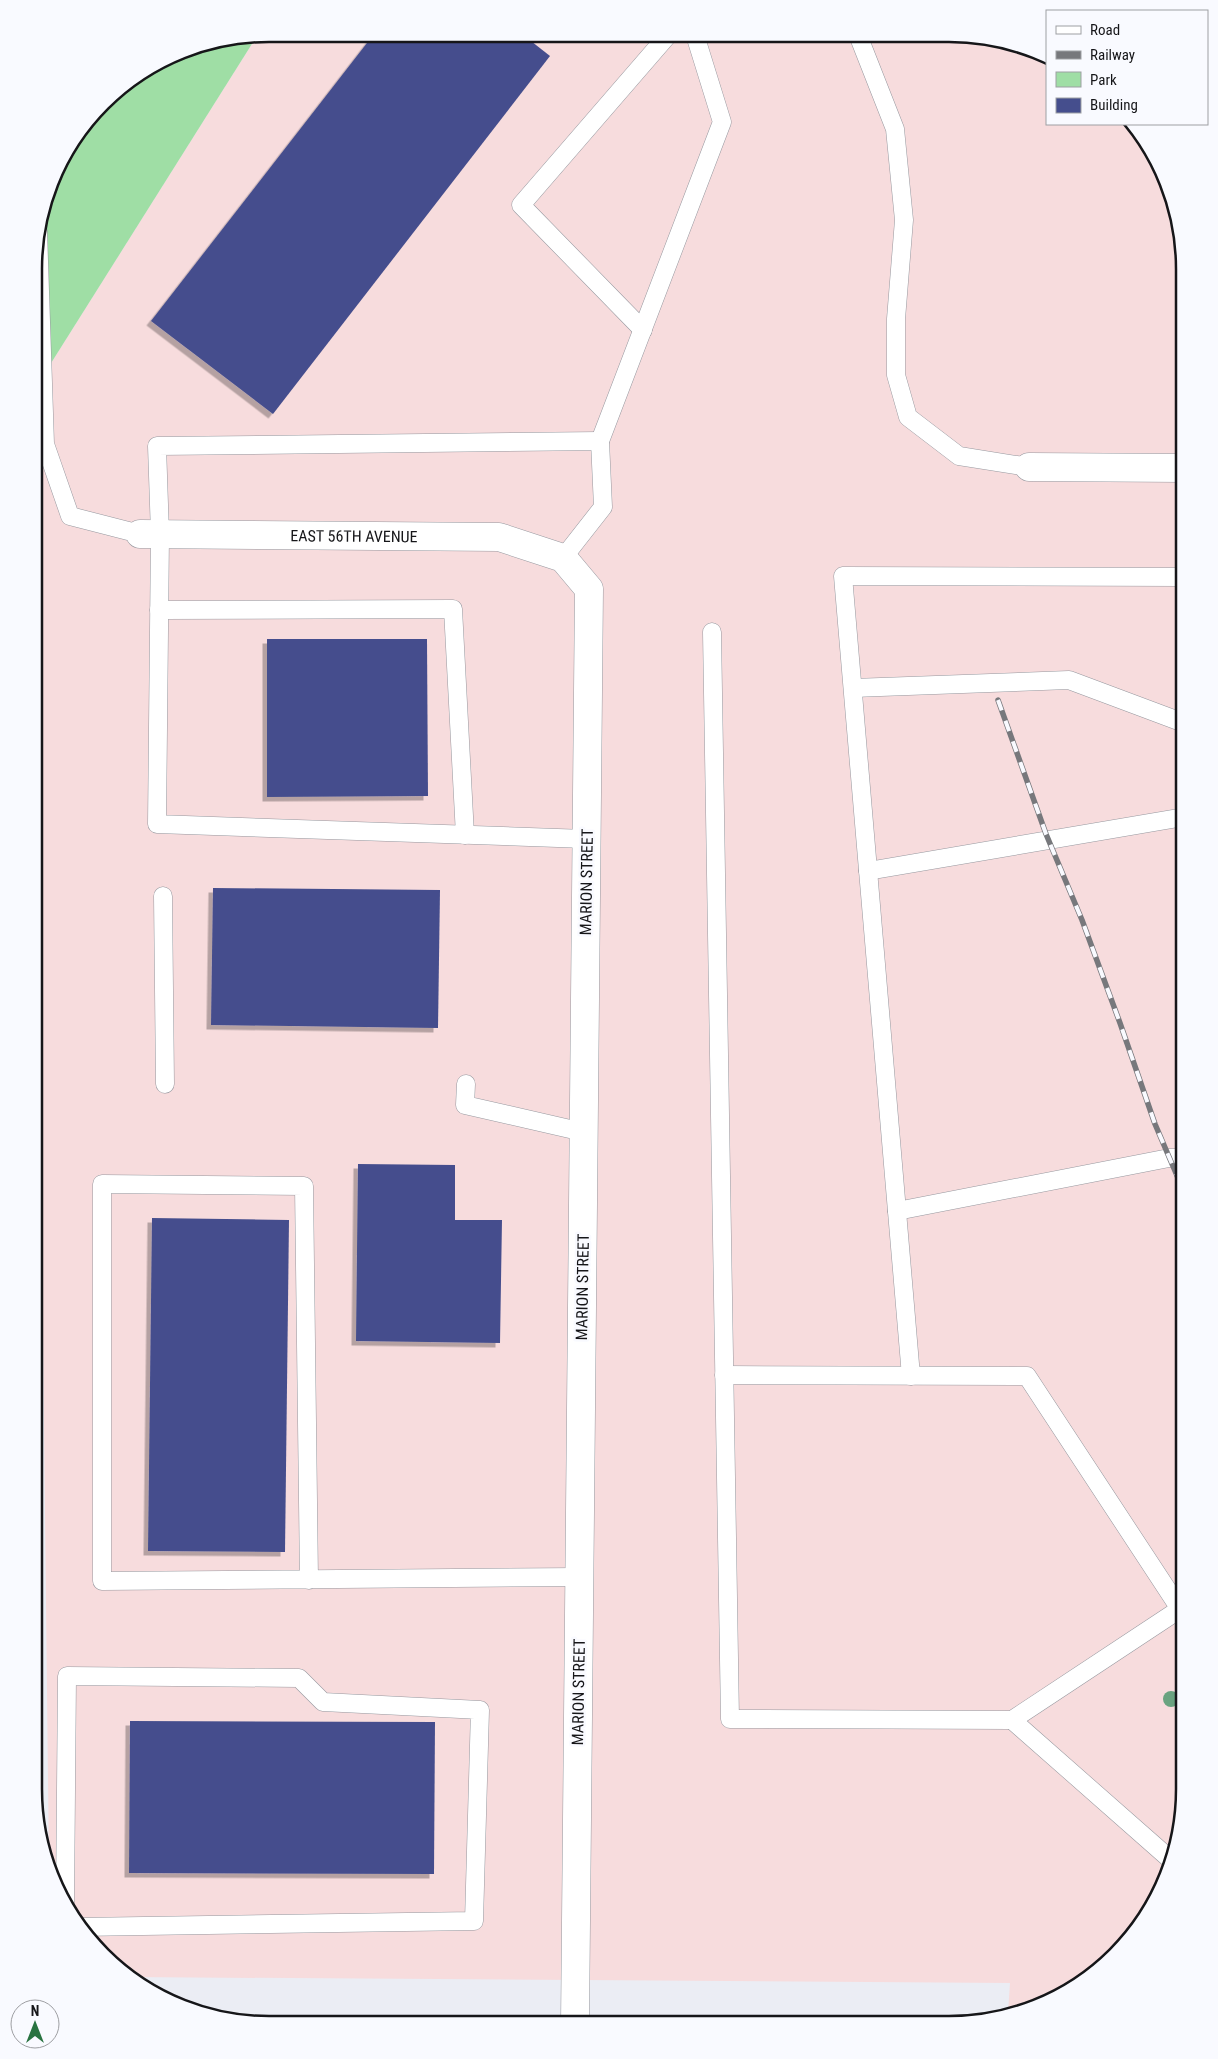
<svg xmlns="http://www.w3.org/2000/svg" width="1218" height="2059" font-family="'Roboto Condensed',sans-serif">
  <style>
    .industrial { fill: #f7dcdd }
    .green { fill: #9fdea5 }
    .building { fill: #454e8d; filter: url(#shadow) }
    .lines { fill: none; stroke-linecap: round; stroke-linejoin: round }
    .lane-casing { stroke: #96989f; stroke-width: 19 }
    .street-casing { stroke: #96989f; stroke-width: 29 }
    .lane { stroke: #fff; stroke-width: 18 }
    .street { stroke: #fff; stroke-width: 28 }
    .rail-casing { stroke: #77787c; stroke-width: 5.5 }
    .rail { stroke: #f9faff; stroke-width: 4; stroke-dasharray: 11; stroke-linecap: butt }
    .tree { fill: #6aa380 }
    .labels { text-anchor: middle; stroke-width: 5; stroke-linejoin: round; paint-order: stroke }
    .street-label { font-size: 16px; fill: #161619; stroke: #f9faff }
    .rim { fill: none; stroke: #161619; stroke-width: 2.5 }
  </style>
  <defs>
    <filter id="shadow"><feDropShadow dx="-4.5" dy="4.5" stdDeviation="0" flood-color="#0004"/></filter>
  </defs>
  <rect width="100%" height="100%" fill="#ebedf4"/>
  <polygon class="industrial" points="269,34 980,36 1039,52 1047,56 1047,124 1133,124 1166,179 1184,269 1184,1806 1166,1880 1136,1933 1092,1976 1039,2007 1008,2013 1010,1983 126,1977 82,1933 52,1880 49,1868 35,623 36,387 257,36"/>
  <polygon class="green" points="257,36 36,387 36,239 56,172 66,155 114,92 179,52"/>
  <g class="building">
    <polygon points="374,34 522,34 550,56 273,414 151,321"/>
    <polygon points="267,639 427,639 428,796 267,797"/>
    <polygon points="213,888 440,890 438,1028 211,1025"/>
    <polygon points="358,1164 455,1165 455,1220 502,1220 500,1343 356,1341"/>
    <polygon points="152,1218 289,1220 285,1552 148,1551"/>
    <polygon points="130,1721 435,1722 434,1874 129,1873"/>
  </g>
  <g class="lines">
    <defs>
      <g id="lane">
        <polyline points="858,35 895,129 904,220 896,319 896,375 908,417 959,456 1029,467"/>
        <polyline points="38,231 45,444 70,516 140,534"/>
        <polyline points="643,330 521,205 668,35"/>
        <polyline points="600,441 722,122 695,35"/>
        <polyline points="563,558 603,507 600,441 157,446 160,534 157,824 586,839"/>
        <polyline points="159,610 453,609 465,835"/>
        <polyline points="712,632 730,1719 1012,1720 1180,1609 1184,1609"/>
        <polyline points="853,688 1069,680 1184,723"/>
        <polyline points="868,871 1184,817"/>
        <polyline points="163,896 165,1084"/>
        <polyline points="466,1084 465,1105 583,1132"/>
        <polyline points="897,1211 1169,1158 1184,1158"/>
        <polyline points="724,1375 1027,1376 1180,1609"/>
        <polyline points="911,1376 843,576 1184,577"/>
        <polyline points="309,1580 304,1186 102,1184 102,1581 579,1577"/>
        <polyline points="1012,1720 1171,1860"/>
        <polyline points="65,1903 67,1676 299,1678 323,1702 480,1710 474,1921 79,1927"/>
      </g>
      <g id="street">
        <polyline points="1029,467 1184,468"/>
        <path id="s1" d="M140,534L499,537L563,558L589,589L575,2024"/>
      </g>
    </defs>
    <use href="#lane" class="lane-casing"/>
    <use href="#street" class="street-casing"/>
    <use href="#lane" class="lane"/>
    <use href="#street" class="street"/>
    <defs>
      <polyline id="rail" points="998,700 1046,834 1082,920 1120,1023 1155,1124 1184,1192"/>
    </defs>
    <use href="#rail" class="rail-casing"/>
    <use href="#rail" class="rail"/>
  </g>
  <circle class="tree" cx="1171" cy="1699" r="8"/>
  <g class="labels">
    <g class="street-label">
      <text dy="6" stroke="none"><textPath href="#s1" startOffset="214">EAST 56TH AVENUE</textPath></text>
      <text transform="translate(586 882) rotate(-89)" y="6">MARION STREET</text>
      <text transform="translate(582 1287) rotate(-89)" y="6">MARION STREET</text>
      <text transform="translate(578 1692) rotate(-89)" y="6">MARION STREET</text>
    </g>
  </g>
  <path d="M0 0H1218V2059H0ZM269 42H949A227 227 0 0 1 1176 269V1789A227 227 0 0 1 949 2016H269A227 227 0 0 1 42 1789V269A227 227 0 0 1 269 42Z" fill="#f9faff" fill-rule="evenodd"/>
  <path class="rim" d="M269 42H949A227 227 0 0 1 1176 269V1789A227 227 0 0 1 949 2016H269A227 227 0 0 1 42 1789V269A227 227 0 0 1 269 42Z"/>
  <rect x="1046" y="10" width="162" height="115" fill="#f9faff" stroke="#9e9fa3"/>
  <rect x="1056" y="26" width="25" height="8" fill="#ffffff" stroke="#9e9fa3"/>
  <text x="1090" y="35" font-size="15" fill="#161619">Road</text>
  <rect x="1056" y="51" width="25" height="8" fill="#77787c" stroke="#9e9fa3"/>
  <text x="1090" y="60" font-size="15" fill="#161619">Railway</text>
  <rect x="1056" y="72" width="25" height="15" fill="#9fdea5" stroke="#9e9fa3"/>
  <text x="1090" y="85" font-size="15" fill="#161619">Park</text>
  <rect x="1056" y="98" width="25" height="15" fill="#454e8d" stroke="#9e9fa3"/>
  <text x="1090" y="110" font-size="15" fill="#161619">Building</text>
  <g transform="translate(35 2024)"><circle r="24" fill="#f9faff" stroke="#9e9fa3"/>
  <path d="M0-4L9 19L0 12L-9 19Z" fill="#297341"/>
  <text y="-8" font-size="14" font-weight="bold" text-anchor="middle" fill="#161619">N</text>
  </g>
</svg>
